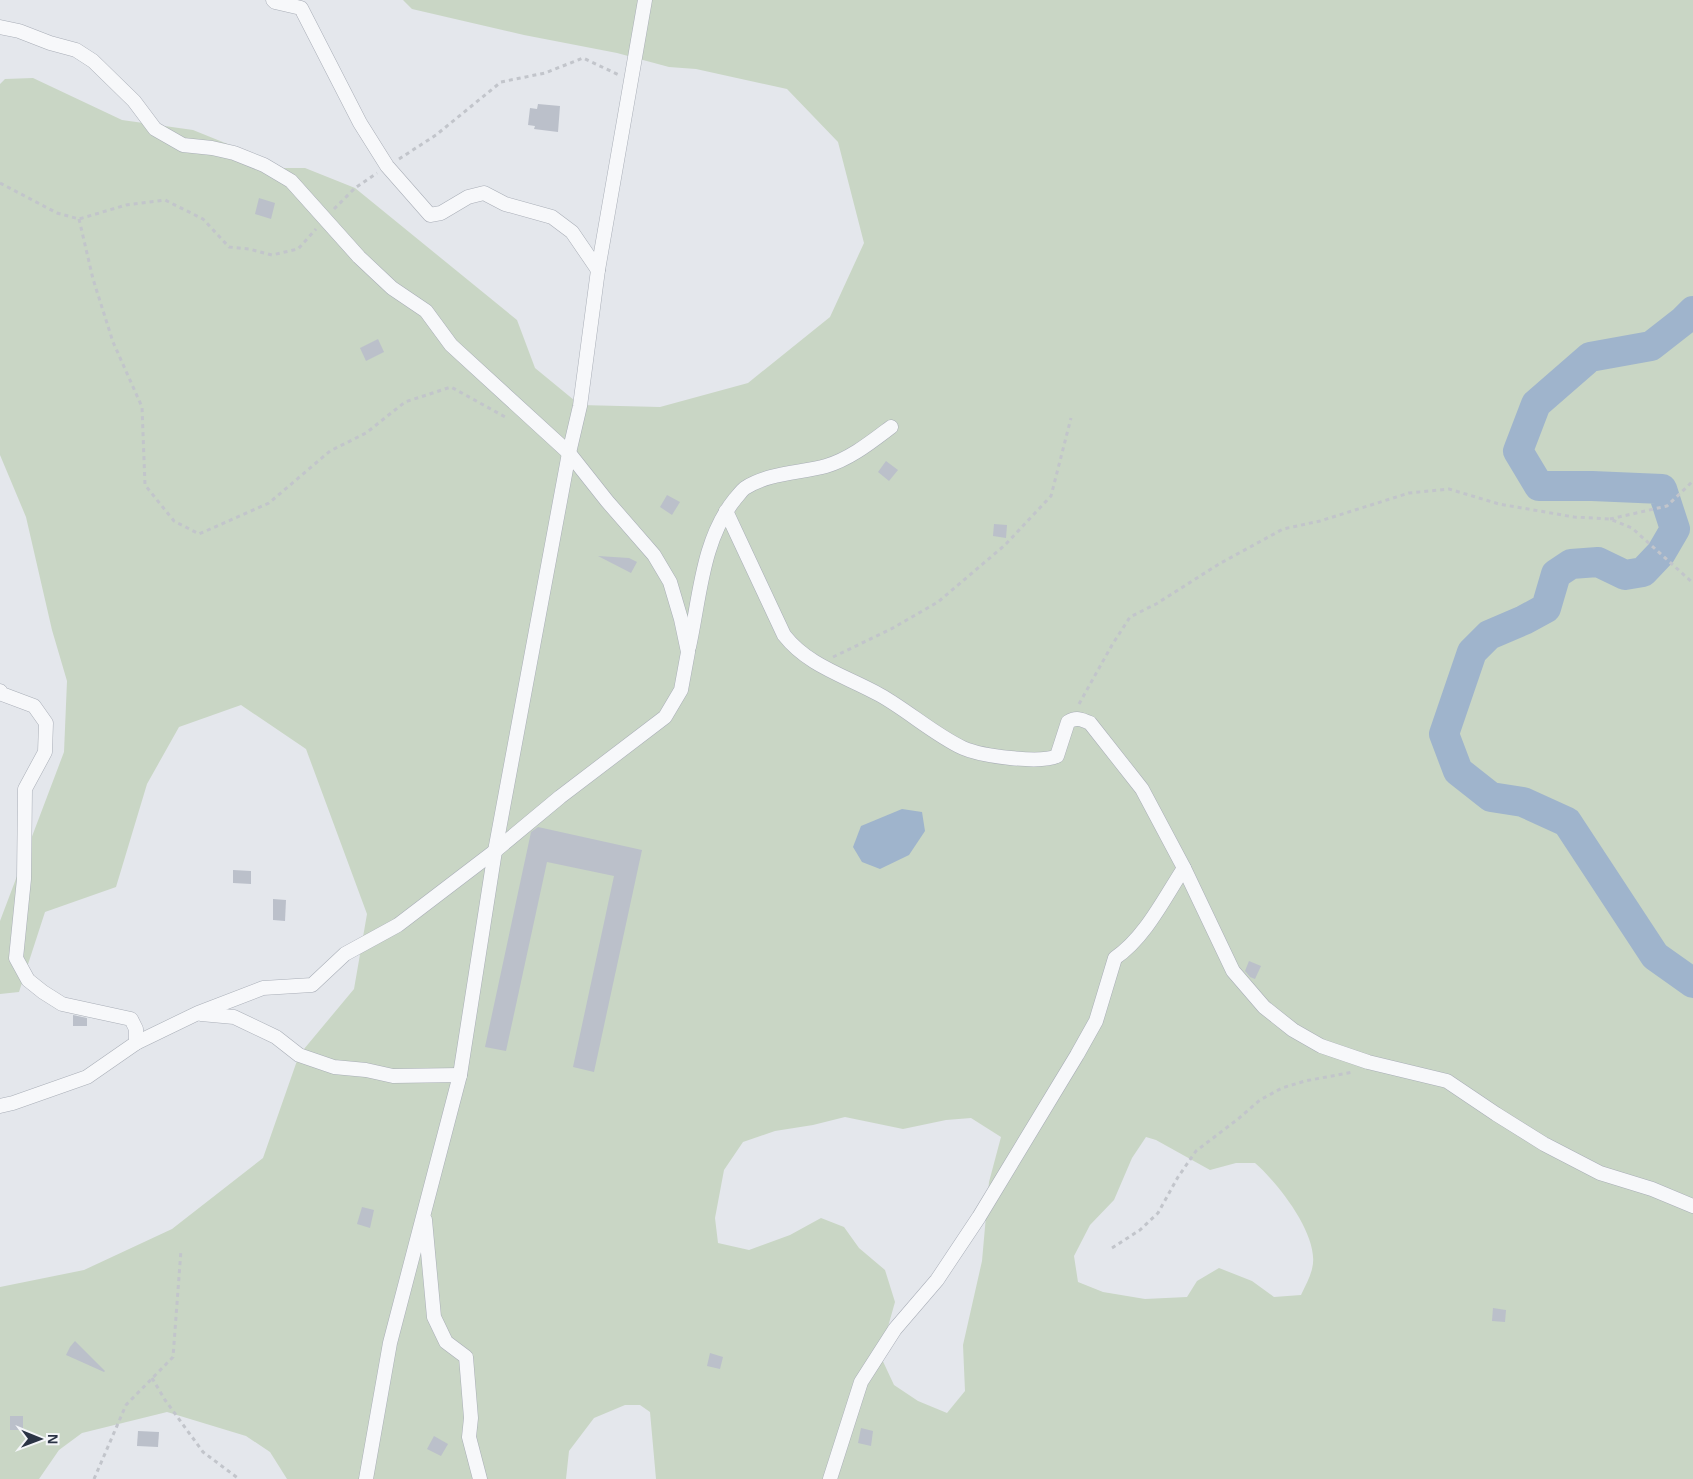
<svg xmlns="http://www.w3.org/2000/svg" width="1693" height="1479" font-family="Arial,sans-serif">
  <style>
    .green { fill: #c9d6c5; fill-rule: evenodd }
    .water { fill: #9fb4cc }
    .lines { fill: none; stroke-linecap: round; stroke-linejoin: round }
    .river { stroke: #9fb4cc; stroke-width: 30 }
    .building { fill: #bbc0ca }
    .minor-casing { stroke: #a9aeb7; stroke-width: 15 }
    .path { stroke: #c2c5cb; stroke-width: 3; stroke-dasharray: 4 4; stroke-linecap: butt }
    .minor { stroke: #f7f8fa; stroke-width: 14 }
  </style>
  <rect width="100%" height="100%" fill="#e4e7ec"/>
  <path class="green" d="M403,0H1693V1479H656L650,1412L640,1405H625L594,1418L569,1451L566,1479H287L270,1452L246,1436L167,1412L82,1433L59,1450L39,1479H0V1287L84,1270L172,1229L263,1158L299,1055L354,989L367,914L306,749L241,705L179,727L147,784L116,887L45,912L19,992L0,994V921L64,752L67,681L52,630L26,517L0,455V84L5,79L33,78L122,120L193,130L235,147L274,168H305L355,188L517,320L535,368L580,405L660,407L748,383L830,317L864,243L838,142L787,89L696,69L669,67L617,53L524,35L412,9ZM845,1117L903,1129L946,1120L971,1118L1001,1137L989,1182L982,1261L963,1345L965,1391L947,1413L918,1401L894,1385L880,1355L895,1302L885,1270L859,1248L844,1227L821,1218L790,1235L749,1250L718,1243L715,1218L724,1170L743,1142L775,1131L813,1125ZM1146,1137L1156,1140L1210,1170L1236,1163H1255C1278,1183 1321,1237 1312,1269C1310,1278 1305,1286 1301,1295L1274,1297L1252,1281L1219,1268L1197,1281L1187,1297L1145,1299L1103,1292L1078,1282L1074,1256L1090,1225L1114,1200L1132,1158Z"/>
  <polygon class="water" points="902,809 922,812 925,831 909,855 880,869 862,862 853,847 861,826"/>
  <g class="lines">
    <polyline class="river" points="1693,311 1683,321 1651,346 1590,357 1536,404 1518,451 1539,486 1592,486 1662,489 1675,529 1661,553 1643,572 1625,575 1598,562 1571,564 1556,574 1546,608 1524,620 1489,635 1472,652 1444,734 1458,771 1491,797 1523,802 1567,822 1655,956 1693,983"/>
  </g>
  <g class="building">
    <polygon points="538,104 560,106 558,132 534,129 535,126 528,125 530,108 537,109"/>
    <polygon points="259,198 275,203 271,219 255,214"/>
    <polygon points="378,339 384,352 366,361 360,348"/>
    <polygon points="886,461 898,470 889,481 878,472"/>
    <polygon points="667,495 680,502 672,515 660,507"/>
    <polygon points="994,524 1007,525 1006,538 993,536"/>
    <polygon points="598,556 629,558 637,562 631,573"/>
    <polygon points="538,827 642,850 594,1072 573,1067 614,876 547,862 506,1051 485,1047 531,832"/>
    <polygon points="233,870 251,871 251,884 233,883"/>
    <polygon points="273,899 286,900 285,921 273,920"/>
    <polygon points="1249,961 1261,966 1255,979 1250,977 1245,971"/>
    <polygon points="73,1015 87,1018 87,1026 73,1026"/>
    <polygon points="362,1207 374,1210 370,1228 357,1224"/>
    <polygon points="1493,1308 1506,1310 1505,1322 1492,1321"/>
    <polygon points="75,1341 105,1371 104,1372 66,1355 70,1347"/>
    <polygon points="710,1353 723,1357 720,1369 707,1366"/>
    <rect x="10" y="1416" width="13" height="14"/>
    <polygon points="861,1428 873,1431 871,1446 858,1443"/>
    <polygon points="138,1431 159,1432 158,1447 137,1446"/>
    <polygon points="434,1436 448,1444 441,1456 427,1449"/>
  </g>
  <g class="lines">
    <defs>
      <g id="minor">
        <polyline points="273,0 275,2 301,8 360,123 387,166 430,215 441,213 468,197 484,193 505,204 552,217 572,232 598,270"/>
        <polyline points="0,27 19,31 50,43 76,50 93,61 134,101 155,129 183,145 212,148 234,153 264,165 291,181 359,257 392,288 426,311 451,345 569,453 607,501 654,555 670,582 681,619 688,652 681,690 665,717 560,797 495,851 398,925 345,954 312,985 263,988 198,1013 136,1043 87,1077 13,1103 0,1106"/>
        <path d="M726,511L784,635C808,666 846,676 880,695C907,710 935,735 963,748C981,756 1040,764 1057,756L1068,722C1076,717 1081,719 1090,723L1142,789L1184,868L1233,971L1264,1007L1293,1030L1321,1046L1368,1062L1447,1081L1496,1114L1544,1144L1600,1173L1652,1189L1693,1206"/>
        <path d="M689,647C700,597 702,540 735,499C738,496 741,491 745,488C768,473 800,473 826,466C850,459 871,442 891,427"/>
        <polyline points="0,691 2,694 34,706 46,723 45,752 25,789 24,879 16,958 28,980 43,992 62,1004 131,1019 136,1029 136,1043"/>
        <polyline points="201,1014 234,1017 276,1037 299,1055 334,1067 366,1070 393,1076 460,1075"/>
        <polyline points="425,1220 434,1317 446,1342 466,1357 471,1418 469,1437 480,1479"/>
        <polyline points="366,1479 390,1343 460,1075 495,851 569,453 580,406 598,270 645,0"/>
        <path d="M830,1479L861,1382L895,1329L937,1280L979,1217L1077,1055L1096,1021L1115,958C1145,938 1165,897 1184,868"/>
      </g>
    </defs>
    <use href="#minor" class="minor-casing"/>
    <g class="path">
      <polyline points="399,159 436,135 501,82 545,73 583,58 619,75"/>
      <polyline points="0,183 57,213 79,219 126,205 165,200 203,219 229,247 249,249 272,255 298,249 316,229"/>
      <polyline points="334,209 355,188 377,173"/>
      <polyline points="79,219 93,279 113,342 142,407 145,485 174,521 199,534 269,503 330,451 366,433 405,402 451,387 507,418"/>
      <polyline points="1610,519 1667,506 1693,481"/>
      <polyline points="833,657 891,629 938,602 1005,545 1051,496 1071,418"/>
      <polyline points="1079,704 1112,645 1130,617 1156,604 1219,564 1283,529 1320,521 1409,493 1449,489 1499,504 1574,517 1610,519 1632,528 1693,583"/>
      <polyline points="1112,1248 1140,1230 1158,1213 1178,1177 1196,1151 1238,1119 1260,1100 1282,1088 1305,1081 1353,1072"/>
      <polyline points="152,1378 165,1400 203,1452 239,1479"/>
      <polyline points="94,1479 126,1405 173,1357 181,1250"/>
    </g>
    <use href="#minor" class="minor"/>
  </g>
  <g transform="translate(40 1439) rotate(91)" stroke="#f4f6f9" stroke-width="4" paint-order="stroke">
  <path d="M0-4L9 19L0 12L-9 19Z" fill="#2b3445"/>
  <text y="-8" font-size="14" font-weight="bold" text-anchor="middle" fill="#2b3445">N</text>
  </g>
</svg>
